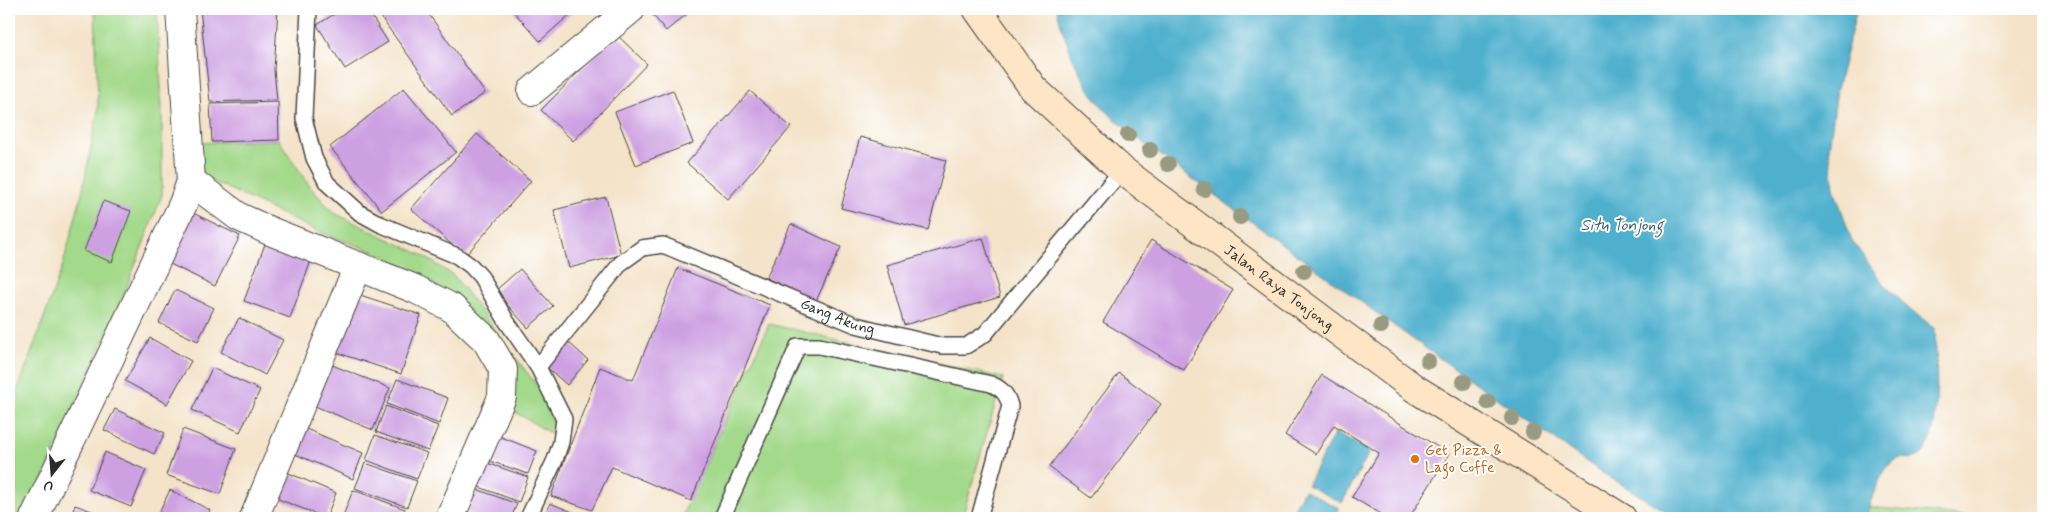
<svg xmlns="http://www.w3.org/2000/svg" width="2052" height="527" font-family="Mynerve,sans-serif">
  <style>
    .green { fill: #a3d98a; stroke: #67825a }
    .water { fill: #4fb0ce; stroke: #3d6e7c }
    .building { fill: #cda0e2 }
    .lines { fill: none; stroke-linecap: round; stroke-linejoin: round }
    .lane-casing { stroke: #494743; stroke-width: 18 }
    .street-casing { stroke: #494743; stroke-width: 30 }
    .secondary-casing { stroke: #494743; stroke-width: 30 }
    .lane { stroke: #fff; stroke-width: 15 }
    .street { stroke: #fff; stroke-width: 28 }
    .secondary { stroke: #fde5c5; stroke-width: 28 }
    .tree { fill: #999a82 }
    .food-dot { fill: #e8710a; stroke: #fff; stroke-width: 2 }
    .labels { text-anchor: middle; stroke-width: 4; stroke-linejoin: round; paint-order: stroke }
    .street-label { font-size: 15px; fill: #2b2b2b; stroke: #fff }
    .food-label { font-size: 15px; fill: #c56008; stroke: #fff; text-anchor: start }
    .water-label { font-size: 16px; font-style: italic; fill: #39606c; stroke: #fff }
  </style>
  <rect width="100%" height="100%" fill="#fff"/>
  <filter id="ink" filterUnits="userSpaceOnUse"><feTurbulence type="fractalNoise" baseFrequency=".02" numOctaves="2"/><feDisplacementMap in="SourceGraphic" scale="10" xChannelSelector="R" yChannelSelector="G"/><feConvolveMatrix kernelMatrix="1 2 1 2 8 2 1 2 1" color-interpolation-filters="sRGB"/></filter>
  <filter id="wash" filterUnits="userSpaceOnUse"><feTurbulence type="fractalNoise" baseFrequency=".0096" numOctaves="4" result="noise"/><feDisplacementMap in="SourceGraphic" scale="20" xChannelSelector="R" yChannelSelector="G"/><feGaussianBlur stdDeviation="1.12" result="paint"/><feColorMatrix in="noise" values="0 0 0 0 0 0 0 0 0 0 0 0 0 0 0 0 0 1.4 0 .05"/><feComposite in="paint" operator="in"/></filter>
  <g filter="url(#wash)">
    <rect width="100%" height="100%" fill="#f4e3c9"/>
    <g class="green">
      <polygon points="95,9 157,9 162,109 162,195 126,289 26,518 9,518 9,414 62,268 82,193 98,110"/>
      <polygon points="279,140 310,187 334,213 422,255 454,276 554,408 555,436 507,407 449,294 413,270 375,252 317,231 204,177 196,143"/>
      <polygon points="769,324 1003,378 962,518 681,518"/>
      <polygon points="1869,507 1985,518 1866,518"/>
    </g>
    <g class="water">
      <path d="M1057,9H1857L1837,89L1829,149L1834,188L1852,241L1880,279L1910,310L1935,328C1936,355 1942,435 1923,453C1916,461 1907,457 1898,459C1882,463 1870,504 1865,518H1676L1601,472L1397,328L1145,144C1127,129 1106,114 1092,94C1078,73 1061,33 1057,9Z"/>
      <polygon points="1335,433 1370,451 1342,503 1307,485"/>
      <polygon points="1304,490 1339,508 1334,518 1289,518"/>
    </g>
    <g id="blocks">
      <g class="building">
        <polygon points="200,9 278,9 274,70 277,100 210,102"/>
        <polygon points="342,9 367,9 388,42 345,69 317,25"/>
        <polygon points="375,9 425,9 485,93 452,116"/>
        <polygon points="517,9 571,9 574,11 540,41 514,12"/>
        <polygon points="648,9 693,9 666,31"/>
        <polygon points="616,34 647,64 573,141 541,110"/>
        <polygon points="404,88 456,152 382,211 330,147"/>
        <polygon points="673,90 693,143 636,165 615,112"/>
        <polygon points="750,91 791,127 728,199 687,163"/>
        <polygon points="278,102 279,140 212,142 210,104"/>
        <polygon points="477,134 531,181 465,256 411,209"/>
        <polygon points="860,137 946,160 928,230 841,208"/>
        <polygon points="606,197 621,255 569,268 554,210"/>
        <polygon points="103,201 131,211 112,262 84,251"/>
        <polygon points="193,213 240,236 215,286 168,263"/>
        <polygon points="791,224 841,247 816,301 766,278"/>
        <polygon points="269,233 315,250 290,318 244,301"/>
        <polygon points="983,238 1000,297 904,325 887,265"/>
        <polygon points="1151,240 1233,290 1184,370 1103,322"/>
        <polygon points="678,268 770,305 691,501 612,467 592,510 551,496 600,367 633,380"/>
        <polygon points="520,269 553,306 528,328 495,291"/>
        <polygon points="175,290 214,308 198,341 159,323"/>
        <polygon points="354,293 421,315 401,374 335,352"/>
        <polygon points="239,318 283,340 265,375 221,352"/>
        <polygon points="150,338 191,361 167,404 125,381"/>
        <polygon points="565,339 588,360 567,385 543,364"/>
        <polygon points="327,363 390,388 373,430 310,404"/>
        <polygon points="212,368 260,390 240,432 192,410"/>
        <polygon points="1119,373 1161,404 1091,498 1049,467"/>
        <polygon points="1322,375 1449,454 1409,518 1387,518 1352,497 1379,453 1334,425 1316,454 1285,435"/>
        <polygon points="397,379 448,398 439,424 387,404"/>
        <polygon points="386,406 438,426 428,451 376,432"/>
        <polygon points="115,409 165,433 154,454 104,430"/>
        <polygon points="299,426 363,453 353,479 288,451"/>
        <polygon points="183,429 236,449 220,494 166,475"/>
        <polygon points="375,435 427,453 417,479 366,460"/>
        <polygon points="496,435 537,451 528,474 487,460"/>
        <polygon points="105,452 146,470 131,507 89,490"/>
        <polygon points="365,463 417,481 407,507 355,488"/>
        <polygon points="487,463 528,477 519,502 479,487"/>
        <polygon points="279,469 336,493 326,518 268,495"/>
        <polygon points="476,489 517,504 511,518 481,518 467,513"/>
        <polygon points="170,490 210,510 206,518 156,518"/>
        <polygon points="353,490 405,509 401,518 350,518 343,516"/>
        <polygon points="550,503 587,518 544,518"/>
        <polygon points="75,505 111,518 70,518"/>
      </g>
    </g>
  </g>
  <g filter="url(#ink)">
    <use href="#blocks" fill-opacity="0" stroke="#494743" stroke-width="1"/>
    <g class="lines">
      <defs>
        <g id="lane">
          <polyline points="309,9 304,118 314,158 327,183 360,213 380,224 457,256 471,266 481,277 507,322 538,367 564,419 561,442 555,460 528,518"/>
          <path id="s1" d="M538,367L621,263L642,248L663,245L856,325L942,346H966L985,334L1122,170"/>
          <path d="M722,518L798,346H819L991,384C1002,389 1007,394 1010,406L979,518"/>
        </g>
        <g id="street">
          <polyline points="180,9 191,181 239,217 270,231 415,289 452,308 486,340 503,369 502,397 450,518"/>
          <polyline points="532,91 631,9"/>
          <polyline points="34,518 183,204 191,181"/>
          <polyline points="254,518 358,266"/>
        </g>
        <g id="secondary">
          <path id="s2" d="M977,9L1033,88L1122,170L1414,388L1622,518"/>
        </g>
      </defs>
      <use href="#lane" class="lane-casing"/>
      <use href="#street" class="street-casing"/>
      <use href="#secondary" class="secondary-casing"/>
      <use href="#lane" class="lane"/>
      <use href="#street" class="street"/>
      <use href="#secondary" class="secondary"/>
    </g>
    <g class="tree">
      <circle cx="1128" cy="135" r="8"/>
      <circle cx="1150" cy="150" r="8"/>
      <circle cx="1168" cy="164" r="8"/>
      <circle cx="1204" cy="189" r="8"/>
      <circle cx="1240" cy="217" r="8"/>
      <circle cx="1304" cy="271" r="8"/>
      <circle cx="1381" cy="326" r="8"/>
      <circle cx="1428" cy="361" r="8"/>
      <circle cx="1464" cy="382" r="8"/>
      <circle cx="1488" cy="402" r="8"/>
      <circle cx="1512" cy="418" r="8"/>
      <circle cx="1533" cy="432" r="8"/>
    </g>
  </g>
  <circle class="food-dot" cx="1415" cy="459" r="5"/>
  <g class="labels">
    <g class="street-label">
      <text dy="5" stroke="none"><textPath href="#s2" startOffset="414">Jalan Raya Tonjong</textPath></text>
      <text dy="5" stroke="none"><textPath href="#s1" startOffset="369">Gang Akung</textPath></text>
    </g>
    <g class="food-label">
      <text x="1425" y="455">Get Pizza &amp;<tspan x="1425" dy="17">Lago Coffe</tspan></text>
    </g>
    <g class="water-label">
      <text x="1622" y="230">Situ Tonjong</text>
    </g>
  </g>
  <rect width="2052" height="527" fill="none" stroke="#fff" stroke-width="30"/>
  <g transform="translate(52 474) rotate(197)" stroke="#ffffff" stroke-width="4" paint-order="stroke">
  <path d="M0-4L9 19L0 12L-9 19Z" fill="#2b2b2b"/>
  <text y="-8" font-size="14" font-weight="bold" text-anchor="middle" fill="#2b2b2b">U</text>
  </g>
</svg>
